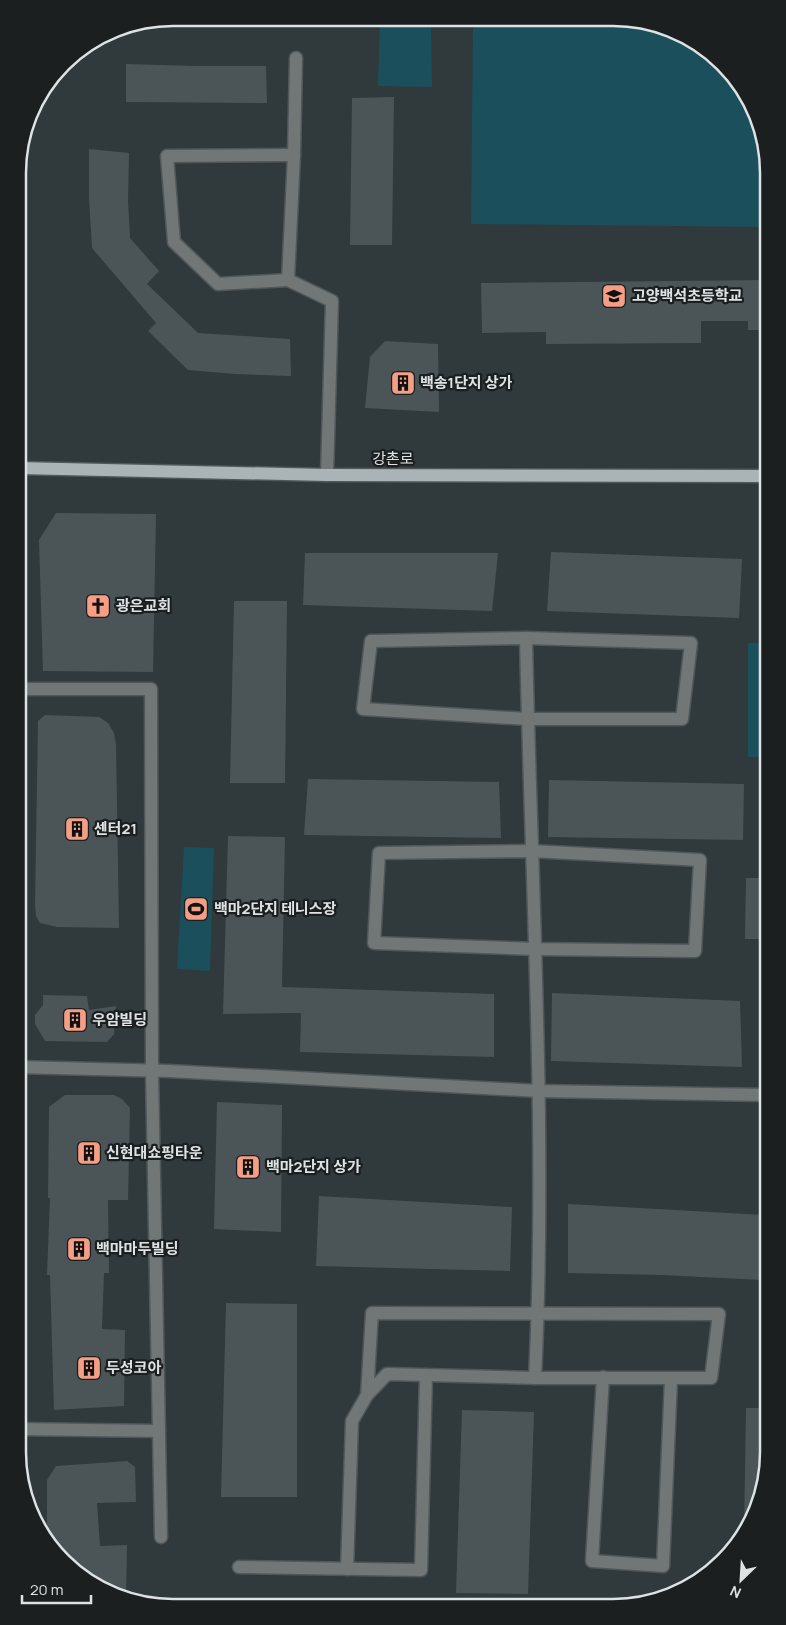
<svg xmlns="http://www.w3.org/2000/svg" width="786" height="1625" font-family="Manrope,'Noto Sans KR',sans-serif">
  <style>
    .green { fill: #1b4f5c }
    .building { fill: #4b5558 }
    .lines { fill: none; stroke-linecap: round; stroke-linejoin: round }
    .minor-casing { stroke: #4f5759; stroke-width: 15 }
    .major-casing { stroke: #4f5759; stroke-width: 15 }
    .minor { stroke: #717677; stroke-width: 12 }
    .major { stroke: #aab3b6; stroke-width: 12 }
    .labels { text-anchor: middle; stroke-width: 4.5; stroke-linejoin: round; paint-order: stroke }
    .poi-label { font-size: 15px; font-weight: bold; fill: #dde2e4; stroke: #1b1f20; text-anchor: start }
    .street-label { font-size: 15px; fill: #dde2e4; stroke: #1b1f20 }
    .rim { fill: none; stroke: #dde2e4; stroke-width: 2.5 }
  </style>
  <rect width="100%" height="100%" fill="#30393b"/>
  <g class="green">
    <polygon points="380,19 431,19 432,87 378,86"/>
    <polygon points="473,19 643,20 716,56 760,123 768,173 768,227 471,224"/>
    <rect x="748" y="643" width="20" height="114"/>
    <polygon points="184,847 214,848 210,971 177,969"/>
    <polygon points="766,1303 768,1303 768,1395 764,1394"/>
  </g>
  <g class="building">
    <polygon points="126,64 194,66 266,66 267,103 126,102"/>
    <polygon points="394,97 392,245 350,245 352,98"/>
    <polygon points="89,149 129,153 128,201 130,238 159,271 147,284 198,333 290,339 291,376 235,374 188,370 148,331 156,323 92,248 89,199"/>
    <polygon points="768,280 768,330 748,330 748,321 701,321 701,343 546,344 546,332 482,333 481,283"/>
    <polygon points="385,341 438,344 439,412 365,408 370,357"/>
    <polygon points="56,513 156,514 153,672 43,671 39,540"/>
    <polygon points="551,552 742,559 739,618 547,611"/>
    <polygon points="305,553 498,553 492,611 303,605"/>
    <polygon points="234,601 287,601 285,783 230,783"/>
    <polygon points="45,715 99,717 108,723 114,733 116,745 119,928 57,927 40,923 36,916 35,905 38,721"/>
    <polygon points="308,779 499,782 501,838 304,835"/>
    <polygon points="549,780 744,784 743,840 548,837"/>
    <polygon points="228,836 285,837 282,987 494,994 494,1057 300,1052 301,1013 223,1014"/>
    <polygon points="746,878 768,878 768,939 745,939"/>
    <polygon points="552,993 740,1001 742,1067 551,1061"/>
    <polygon points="43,995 87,996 89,1010 116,1006 114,1034 107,1042 45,1041 35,1024 35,1015 43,1005"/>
    <polygon points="65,1095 114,1095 122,1099 130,1108 128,1200 108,1200 109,1273 104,1273 102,1329 125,1330 124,1406 54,1410 50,1275 47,1275 50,1198 48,1198 49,1107"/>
    <polygon points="217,1102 282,1105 281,1232 214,1229"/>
    <polygon points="319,1196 512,1207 510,1271 316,1266"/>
    <polygon points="568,1204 764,1215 762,1280 662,1275 568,1273"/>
    <polygon points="226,1303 297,1304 297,1497 221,1497"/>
    <polygon points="746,1408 768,1408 768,1462 757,1511 744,1534"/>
    <polygon points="462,1410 534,1412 528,1594 456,1593"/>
    <polygon points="127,1461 135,1467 136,1502 97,1503 100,1546 127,1545 126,1598 104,1592 71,1569 47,1534 47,1480 56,1466"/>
  </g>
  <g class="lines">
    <defs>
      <g id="minor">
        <polyline points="296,58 294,155 288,280 332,301 327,475"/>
        <polyline points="288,280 218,284 174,242 167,156 294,155"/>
        <polygon points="526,638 691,643 682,719 528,719 363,709 371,641"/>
        <path d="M526,638C531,884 547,1132 535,1378"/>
        <polyline points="18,689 151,689 152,1072 161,1537"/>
        <polygon points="531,851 700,860 695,951 534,949 374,943 379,853"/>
        <polyline points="18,1067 169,1071 539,1091 768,1095"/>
        <polyline points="603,1377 592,1561 663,1566 671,1379"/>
        <polyline points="18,1429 159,1431"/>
        <polyline points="239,1567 421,1570 426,1375"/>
        <polyline points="347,1569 352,1421 367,1395 387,1374 535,1378 711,1378 719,1314 372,1313 367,1395"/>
      </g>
      <polyline id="major" points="18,468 327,475 768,476"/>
    </defs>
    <use href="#minor" class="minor-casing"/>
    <use href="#major" class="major-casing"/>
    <use href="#minor" class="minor"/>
    <use href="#major" class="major"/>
  </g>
  <defs>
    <symbol id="school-square" viewBox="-11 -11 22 22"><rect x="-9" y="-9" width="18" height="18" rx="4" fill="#f49e86" stroke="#1b1f20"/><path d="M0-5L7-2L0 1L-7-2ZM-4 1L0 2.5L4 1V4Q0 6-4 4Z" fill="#111"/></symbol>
    <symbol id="building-square" viewBox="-11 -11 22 22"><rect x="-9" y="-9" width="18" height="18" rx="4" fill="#f49e86" stroke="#1b1f20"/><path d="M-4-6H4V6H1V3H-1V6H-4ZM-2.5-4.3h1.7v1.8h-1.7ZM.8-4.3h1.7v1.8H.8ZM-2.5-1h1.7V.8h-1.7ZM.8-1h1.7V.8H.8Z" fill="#111"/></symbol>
    <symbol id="church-square" viewBox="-11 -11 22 22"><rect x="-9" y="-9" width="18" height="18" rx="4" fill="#f49e86" stroke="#1b1f20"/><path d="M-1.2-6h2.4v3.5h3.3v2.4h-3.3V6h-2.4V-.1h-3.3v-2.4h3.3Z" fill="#111"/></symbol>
    <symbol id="stadium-square" viewBox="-11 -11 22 22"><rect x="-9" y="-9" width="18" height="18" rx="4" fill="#f49e86" stroke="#1b1f20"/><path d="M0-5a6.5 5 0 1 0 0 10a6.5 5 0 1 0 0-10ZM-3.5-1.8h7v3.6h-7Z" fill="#111"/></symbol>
  </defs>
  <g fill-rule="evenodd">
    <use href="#school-square" x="600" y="282" width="28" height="28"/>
    <use href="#building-square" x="389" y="369" width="28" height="28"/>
    <use href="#church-square" x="84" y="592" width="28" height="28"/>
    <use href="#building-square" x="63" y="815" width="28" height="28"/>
    <use href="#stadium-square" x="182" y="895" width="28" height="28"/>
    <use href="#building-square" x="61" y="1006" width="28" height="28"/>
    <use href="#building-square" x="75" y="1139" width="28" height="28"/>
    <use href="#building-square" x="234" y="1153" width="28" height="28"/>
    <use href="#building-square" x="65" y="1235" width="28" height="28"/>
    <use href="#building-square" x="75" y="1354" width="28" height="28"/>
  </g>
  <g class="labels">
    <g class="poi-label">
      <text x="632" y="301">고양백석초등학교</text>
      <text x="420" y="388">백송1단지 상가</text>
      <text x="116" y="611">광은교회</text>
      <text x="94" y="834">센터21</text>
      <text x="214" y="914">백마2단지 테니스장</text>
      <text x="92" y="1025">우암빌딩</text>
      <text x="106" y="1158">신현대쇼핑타운</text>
      <text x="266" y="1172">백마2단지 상가</text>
      <text x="96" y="1254">백마마두빌딩</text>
      <text x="106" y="1373">두성코아</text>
    </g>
    <g class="street-label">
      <text x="393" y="464">강촌로</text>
    </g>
  </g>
  <path d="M0 0H786V1625H0ZM173 26H613A147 147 0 0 1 760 173V1452A147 147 0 0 1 613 1599H173A147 147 0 0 1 26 1452V173A147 147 0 0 1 173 26Z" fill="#1b1f20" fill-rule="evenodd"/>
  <path class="rim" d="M173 26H613A147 147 0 0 1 760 173V1452A147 147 0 0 1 613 1599H173A147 147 0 0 1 26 1452V173A147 147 0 0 1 173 26Z"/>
  <g transform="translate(741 1580) rotate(205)" stroke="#1b1f20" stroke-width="4" paint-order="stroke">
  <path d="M0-4L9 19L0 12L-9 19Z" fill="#dde2e4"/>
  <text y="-8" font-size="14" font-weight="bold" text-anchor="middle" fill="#dde2e4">N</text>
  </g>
  <path d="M22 1595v8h69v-8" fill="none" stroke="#dde2e4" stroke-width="2.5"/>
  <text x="30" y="1595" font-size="15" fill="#dde2e4" stroke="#1b1f20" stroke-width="4" paint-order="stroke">20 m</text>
</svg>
